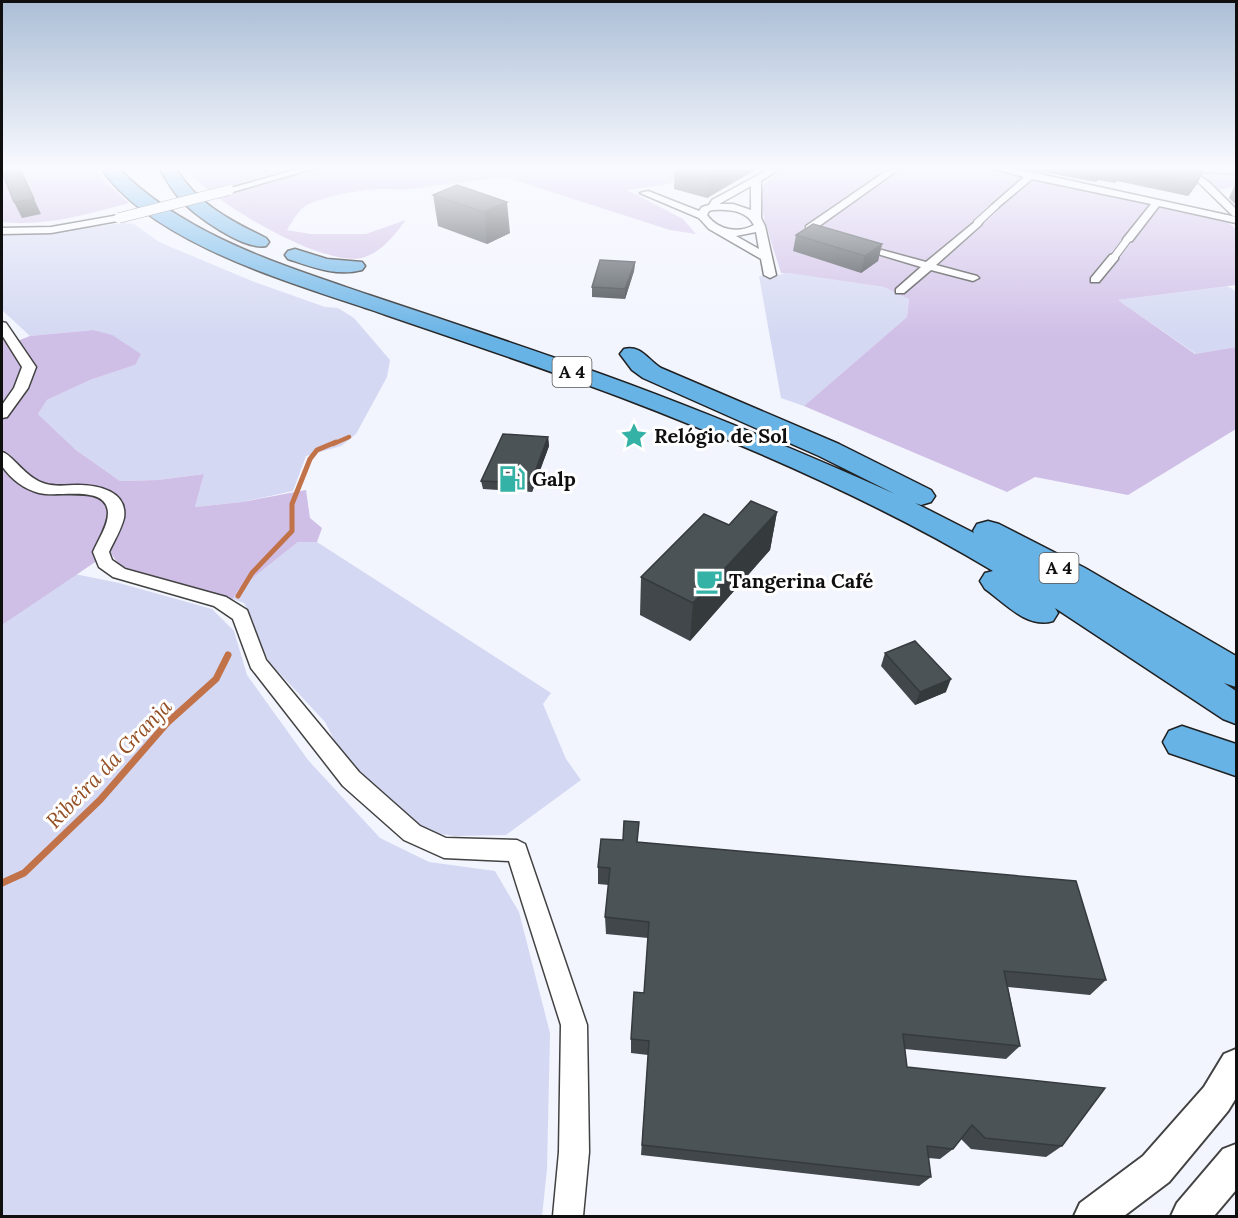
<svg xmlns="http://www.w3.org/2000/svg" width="1238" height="1218" font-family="Lora,serif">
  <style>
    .farmland { fill: #d4d8f2 }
    .green { fill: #cfbee6 }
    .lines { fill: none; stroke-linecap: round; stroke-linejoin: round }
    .stream-far2 { stroke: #c17249; stroke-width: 4.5 }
    .stream-far1 { stroke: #c17249; stroke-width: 5 }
    .stream { stroke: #c17249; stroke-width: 7 }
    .pedestrian-casing { stroke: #424242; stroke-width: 2 }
    .minor-casing { stroke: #424242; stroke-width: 3 }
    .tertiary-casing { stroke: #424242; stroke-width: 4 }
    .motorway-casing { stroke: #202020; stroke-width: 3 }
    .pedestrian { fill: #fff; fill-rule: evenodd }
    .minor { fill: #fff; fill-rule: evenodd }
    .tertiary { fill: #fff; fill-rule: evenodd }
    .motorway { fill: #68b3e6; fill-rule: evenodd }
    .minor-bridge-casing { stroke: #424242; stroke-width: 11; stroke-linecap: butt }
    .minor-bridge { stroke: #fff; stroke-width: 10 }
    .wall { fill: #41474b }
    .shaded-wall { fill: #353a3d }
    .building { fill: #4c5357; stroke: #353a3d; stroke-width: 1.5 }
    .labels { text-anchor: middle; stroke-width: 6; stroke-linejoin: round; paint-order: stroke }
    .shield { fill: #fff; stroke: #575757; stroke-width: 1.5 }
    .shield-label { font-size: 18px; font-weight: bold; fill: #0f0f0f }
    .poi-label { font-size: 20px; font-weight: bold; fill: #0f0f0f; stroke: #fff; text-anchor: start }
    .water-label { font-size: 21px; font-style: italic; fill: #954f24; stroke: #fff }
  </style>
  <rect width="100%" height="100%" fill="#f2f5fe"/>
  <g class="farmland">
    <polygon points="124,223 134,224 159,242 252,281 325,307 338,308 354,318 390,360 387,377 356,434 341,446 306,456 293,491 242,502 195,507 204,474 158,480 120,481 76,450 38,414 47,400 90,380 135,365 93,330 30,336 2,310 2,234 27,235"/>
    <polygon points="788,272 884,287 909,298 907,317 804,406 781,398 759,276 772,277"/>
    <polygon points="1227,286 1236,291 1236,347 1196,354 1118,300"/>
    <polygon points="298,542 317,542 551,693 543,704 566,759 581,780 506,835 455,836 427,832 385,800 341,753 325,722 270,663 259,643 253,621 244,603 233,599 239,589"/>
    <polygon points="75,574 119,583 212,609 234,631 247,675 308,760 380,838 429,862 495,871 519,912 550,1033 547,1169 542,1216 2,1216 2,625"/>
  </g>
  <g class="green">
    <path d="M21,167H95L104,181L129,203C88,214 45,227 2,222V178Z"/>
    <path d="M184,167H664L684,173L669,184L627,190L683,219L696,234L670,230L505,177L400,190C377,186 329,194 307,205C299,209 291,223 287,230L311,234H366L406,220C394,235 384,250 365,257C327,271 207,199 184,167Z"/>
    <path d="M789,167H977L1227,221L1236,229V285L1118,300L1195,354L1236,347V429L1128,495L1035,477L1007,492L804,406L907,317L909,299L884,287L789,273H781C776,256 758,207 761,191C763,180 781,173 789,167Z"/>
    <polygon points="1206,172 1236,172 1236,186 1218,190 1201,174"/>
    <polygon points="93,330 112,335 141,354 135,365 90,380 47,400 38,414 76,450 120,481 158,480 204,474 195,507 242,502 306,490 310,518 322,528 317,542 298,542 239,589 233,599 120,566 110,552 2,625 2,338 7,345 30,336"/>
  </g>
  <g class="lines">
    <polyline class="stream-far2" points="333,444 349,437"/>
    <polyline class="stream-far1" points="238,596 252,573 292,531 292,504 310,459 317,450 336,442"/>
    <polyline class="stream" points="2,883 24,873 100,800 167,723 216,679 228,655"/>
    <defs>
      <g id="pedestrian">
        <polygon points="992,205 999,207 980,225 974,225 974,221"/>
        <polygon points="1125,237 1132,239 1117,259 1111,259 1110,257"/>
      </g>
      <g id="minor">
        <polygon points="305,167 319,167 229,193 224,190"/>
        <path d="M773,167H783L761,181V218L765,226L776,275L770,278L764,275L761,259L709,229L699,218L640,193L648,191L699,211L702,207L709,205L712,200ZM751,186V210L733,204H719ZM713,210C729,209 746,210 754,225C738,234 718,230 707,215L709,211ZM756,232L759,249L736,236Z"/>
        <polygon points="892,167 902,167 815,229 827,235 827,239 819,239 807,234 806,226"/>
        <polygon points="988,167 1004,167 1031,172 1236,217 1236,223 1159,206 1132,241 1128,242 1123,239 1151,204 1032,179 995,210 990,207 992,205 1024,177"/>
        <polygon points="1170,167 1236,167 1236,173 1195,172 1211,184 1236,209 1236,217 1233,216 1197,181"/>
        <polygon points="119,215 123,216 123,220 51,233 2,234 2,228 51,227"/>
        <polygon points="977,220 982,223 981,225 936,265 977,276 979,278 973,281 931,270 904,293 896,293 896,289 921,267 851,246 856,243 926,262"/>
        <polygon points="1114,254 1118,255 1118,259 1099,282 1091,282 1091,278 1110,255"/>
        <polygon points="2,322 6,323 36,367 28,388 7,417 2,418 2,405 14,388 22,367 2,335"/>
        <path d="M2,452C12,454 26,479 46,484C56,487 68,485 78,485C98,485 128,491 124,518C121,530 114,541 109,552L112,560L125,569L226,597L247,610L266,660L359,772L420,826L446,838L517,840L525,844L587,1025L589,1152L583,1216H553L559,1152L561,1025L509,861L444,858L404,840L343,786L251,668L233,619L214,606L113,577L99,567L93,552C98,540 108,526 108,513C107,484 59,498 39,493C24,489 11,479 2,466Z"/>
      </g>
      <g id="tertiary">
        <polygon points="1236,1049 1236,1098 1228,1111 1169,1182 1124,1216 1074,1216 1080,1203 1143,1156 1204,1087 1224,1054"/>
        <polygon points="1236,1144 1236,1190 1214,1216 1171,1216 1177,1203 1223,1149"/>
      </g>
      <g id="motorway">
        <path d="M100,167H117C185,236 279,264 369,295C432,316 495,337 558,359C673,398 785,445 895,494L819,456L643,378L632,370L620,354L624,349C641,345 647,359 661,368L839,444L931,490L935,496L931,502L921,505L915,503L974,533L973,531L977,524L988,521L999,524L1085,568L1236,656V687L1224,683L1236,691V724L1223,719L1055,608L1058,613L1053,621C1027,629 1005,603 985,589L980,581L985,573L993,571C878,502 746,445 620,397C543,368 465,342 386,315C300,285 153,246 100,167Z"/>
        <path d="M159,167H175C196,203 229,220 266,238L269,242L266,246C245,251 193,215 180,199C171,189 165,178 159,167Z"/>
        <path d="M295,249L327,259L362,262L365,266L362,270C337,277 312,267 288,259L285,255L288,251Z"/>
        <polygon points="1182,726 1236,744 1236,776 1169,753 1163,742 1169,731"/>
      </g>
    </defs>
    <use href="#pedestrian" class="pedestrian-casing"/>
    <use href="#minor" class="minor-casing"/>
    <use href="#tertiary" class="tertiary-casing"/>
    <use href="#motorway" class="motorway-casing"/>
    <use href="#pedestrian" class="pedestrian"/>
    <use href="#minor" class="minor"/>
    <use href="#tertiary" class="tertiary"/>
    <use href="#motorway" class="motorway"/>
    <defs>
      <polyline id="minor-bridge" points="119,218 229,190"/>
    </defs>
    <use href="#minor-bridge" class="minor-bridge-casing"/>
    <use href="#minor-bridge" class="minor-bridge"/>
  </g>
  <g class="wall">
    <polygon points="675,167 760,167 707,198 674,189"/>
    <polygon points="1032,167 1194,167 1203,172 1197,184 1188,196 1117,181 1115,183 1098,180 1096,182 1031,170"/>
    <polygon points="1236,182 1236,205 1229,198"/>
    <polygon points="457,185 510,233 487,244 438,226 433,195"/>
    <polygon points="796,235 882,244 878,261 861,273 793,251"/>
    <polygon points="635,262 634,271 625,299 592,297 592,287"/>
    <polygon points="548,437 549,446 532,492 483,489 481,481"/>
    <polygon points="777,512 770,550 690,641 640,615 641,577 729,525"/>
    <polygon points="885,653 946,692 915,705 881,666"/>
    <polygon points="623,840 638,842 1106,980 1090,995 1008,987 1020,1046 1006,1059 905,1049 907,1067 1062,1146 1046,1157 971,1149 961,1139 953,1149 940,1159 928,1158 931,1177 919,1186 641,1155 648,1055 631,1053 631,1039 644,993 648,938 606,934 605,917 609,885 598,884 598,867"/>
  </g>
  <g class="shaded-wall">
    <polygon points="19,167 41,214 22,218 14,202"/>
    <polygon points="712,167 760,167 707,198 709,169"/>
    <polygon points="1103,167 1098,180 1096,182 1101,169"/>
    <polygon points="1122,169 1117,181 1115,183 1120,171"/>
    <polygon points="1203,172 1197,184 1188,196 1194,183"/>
    <polygon points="507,202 510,233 487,244 484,212"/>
    <polygon points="882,244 878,261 861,273 865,256"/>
    <polygon points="635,262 634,271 625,299 625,289"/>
    <polygon points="548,437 549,446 532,492 531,483"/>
    <polygon points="777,512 770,550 690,641 693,603"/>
    <polygon points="951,679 946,692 915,705 920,692"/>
  </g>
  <g class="building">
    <polygon points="2,167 19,167 34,199 14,202 2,172"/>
    <polygon points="1087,167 1194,167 1203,172 1194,183 1122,169 1120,171 1103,167 1101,169"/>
    <polygon points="457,185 507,202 484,212 433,195"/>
    <polygon points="813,224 882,244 865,256 796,235"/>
    <polygon points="600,260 635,262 625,289 592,287"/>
    <polygon points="503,434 548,437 531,483 481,481"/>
    <polygon points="751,501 777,512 693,603 641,577 704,514 729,525"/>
    <polygon points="915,641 951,679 920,692 885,653"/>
    <polygon points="624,821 639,822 637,842 1076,881 1106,980 1004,971 1020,1046 903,1034 907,1067 1105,1088 1062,1146 985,1138 972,1125 953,1149 927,1146 931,1177 642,1145 649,1041 631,1039 634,992 644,993 649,922 605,917 610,868 598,867 601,839 623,840"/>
  </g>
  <linearGradient id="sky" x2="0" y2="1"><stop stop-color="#abbed6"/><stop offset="0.5" stop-color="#f9faff"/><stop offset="1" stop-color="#f9faff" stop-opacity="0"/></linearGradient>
  <rect width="1238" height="337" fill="url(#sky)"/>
  <defs>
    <symbol id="sight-bare" viewBox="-9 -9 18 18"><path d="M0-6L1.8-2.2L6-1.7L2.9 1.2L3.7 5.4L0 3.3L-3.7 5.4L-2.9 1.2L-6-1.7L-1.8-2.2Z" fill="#34b2a5" stroke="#fff" stroke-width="2.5" paint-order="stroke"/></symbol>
    <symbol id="fuel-bare" viewBox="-9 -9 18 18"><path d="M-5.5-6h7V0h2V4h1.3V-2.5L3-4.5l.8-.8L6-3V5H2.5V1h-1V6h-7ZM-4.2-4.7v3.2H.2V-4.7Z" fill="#34b2a5" stroke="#fff" stroke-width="2.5" paint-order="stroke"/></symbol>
    <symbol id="cafe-bare" viewBox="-9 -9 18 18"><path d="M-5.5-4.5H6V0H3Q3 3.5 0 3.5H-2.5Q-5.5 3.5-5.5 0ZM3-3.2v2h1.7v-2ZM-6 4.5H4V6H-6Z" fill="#34b2a5" stroke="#fff" stroke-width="2.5" paint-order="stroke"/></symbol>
  </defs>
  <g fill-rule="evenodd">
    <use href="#sight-bare" x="615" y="417" width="38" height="38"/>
    <use href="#fuel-bare" x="493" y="460" width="38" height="38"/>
    <use href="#cafe-bare" x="690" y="562" width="38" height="38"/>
  </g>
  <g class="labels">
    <g class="shield">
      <rect x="552.5" y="357" width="39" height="30" rx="4.5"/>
      <rect x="1039.5" y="553" width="39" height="30" rx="4.5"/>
    </g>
    <g class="shield-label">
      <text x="572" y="378">A 4</text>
      <text x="1059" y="574">A 4</text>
    </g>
    <g class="poi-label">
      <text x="654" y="443">Relógio de Sol</text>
      <text x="532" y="486">Galp</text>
      <text x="729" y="588">Tangerina Café</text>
    </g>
    <g class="water-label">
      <text transform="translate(109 764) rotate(-46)" y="7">Ribeira da Granja</text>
    </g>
  </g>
  <rect width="1238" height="1218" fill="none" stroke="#0f0f0f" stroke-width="6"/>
</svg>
